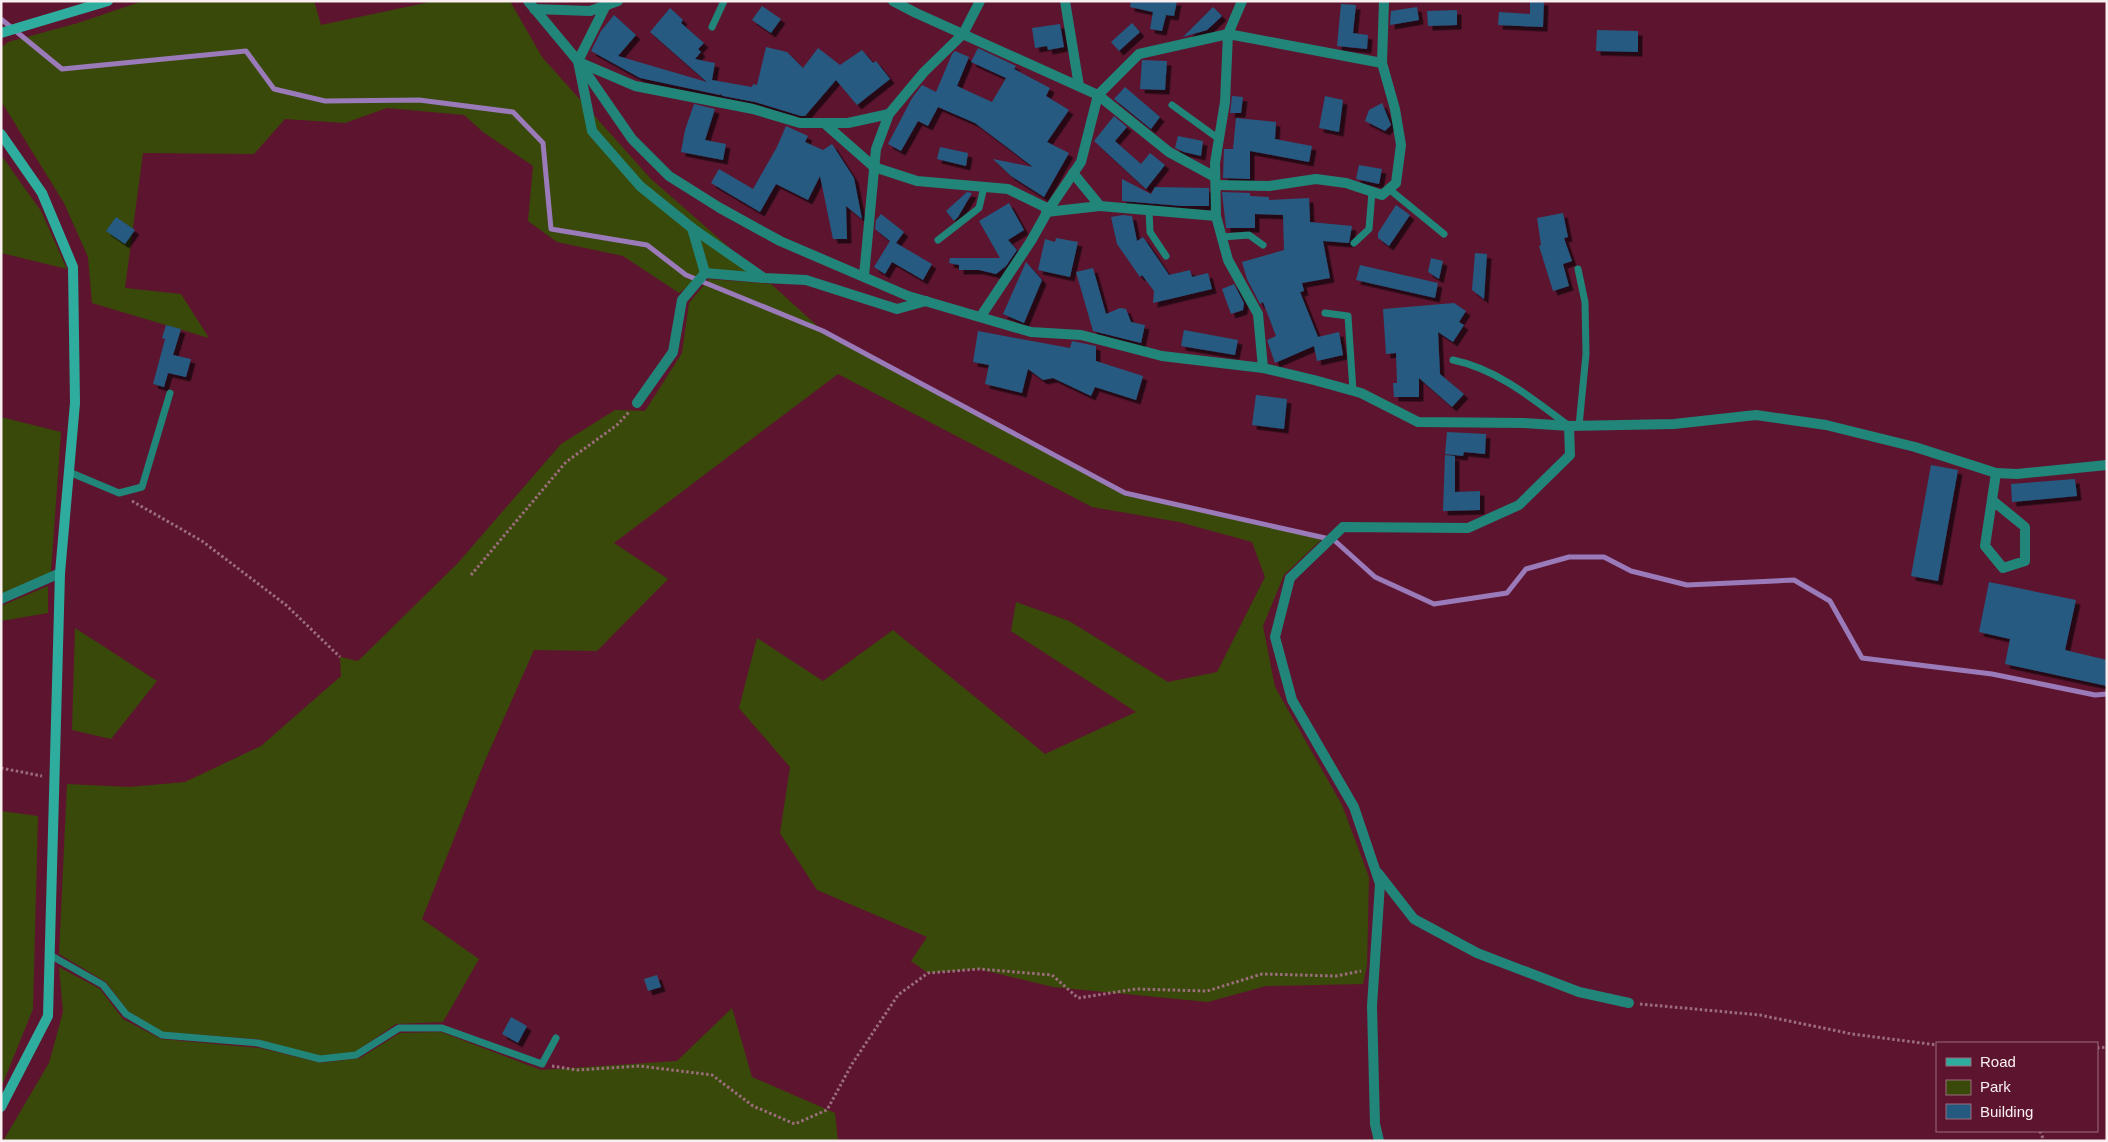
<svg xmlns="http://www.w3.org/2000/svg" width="2108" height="1142" font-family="Arial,sans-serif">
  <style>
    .green { fill: #394909 }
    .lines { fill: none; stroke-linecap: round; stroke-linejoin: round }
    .stream { stroke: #9a7ab9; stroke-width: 5 }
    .building { fill: #255a80; filter: url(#shadow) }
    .path { stroke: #9c6d7d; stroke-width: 3; stroke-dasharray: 2.5 2.5; stroke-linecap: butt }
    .lane { stroke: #21857a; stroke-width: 7 }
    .street { stroke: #21857a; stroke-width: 10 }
    .secondary { stroke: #2ead9f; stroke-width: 10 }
  </style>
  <defs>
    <filter id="shadow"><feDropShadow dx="4.5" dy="4.5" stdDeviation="0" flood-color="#0009"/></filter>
  </defs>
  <rect width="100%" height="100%" fill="#5d152f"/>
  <g class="green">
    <polygon points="143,1 314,1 321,25 435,1 510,1 542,57 650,178 764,278 705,273 679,293 623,256 557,242 528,221 533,166 483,132 464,115 387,108 345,123 285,119 254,154 143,153 125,288 181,294 209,338 92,303 88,257 64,203 1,101 1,48 8,42 78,23"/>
    <polygon points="1,155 41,211 67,269 1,253"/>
    <polygon points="709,279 771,284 823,331 1125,493 1323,538 1284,575 1263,626 1275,687 1342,805 1369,877 1367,965 1363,984 1266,986 1208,1002 1053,987 979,969 928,973 911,961 927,937 817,890 780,833 790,767 739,708 757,638 823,681 893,630 1045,754 1136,712 1011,631 1016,602 1069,621 1168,682 1217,672 1265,577 1252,542 1179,522 1092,507 838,374 614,543 668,579 597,651 534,650 484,763 422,919 479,959 443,1022 396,1024 355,1052 319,1057 257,1039 163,1032 128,1011 106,982 59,954 67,784 129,787 185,782 261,746 341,676 340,657 358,661 457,564 561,444 615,410 645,411 682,353 689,303"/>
    <polygon points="1,417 61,432 51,572 1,594"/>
    <polygon points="48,586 48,613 1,621 1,606"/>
    <polygon points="75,628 157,681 111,739 72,730"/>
    <polygon points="1,811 38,816 33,1009 1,1088"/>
    <polygon points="59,967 100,989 123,1019 161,1039 260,1048 321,1063 360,1058 400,1033 441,1032 541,1070 677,1061 732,1008 752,1077 835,1113 838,1141 3,1141 49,1063 63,1012"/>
  </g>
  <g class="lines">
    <polyline class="stream" points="1,19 62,69 246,51 274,89 325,101 419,100 513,112 543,143 551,229 647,245 686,275 823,331 1125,493 1334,540 1375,577 1434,604 1507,593 1526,569 1569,557 1604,557 1631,571 1687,585 1794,580 1830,601 1862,658 1992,674 2095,695 2107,694"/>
  </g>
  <g class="building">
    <polygon points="1131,1 1177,1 1174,16 1166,15 1162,31 1150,29 1153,12 1130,7"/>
    <polygon points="1530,1 1544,1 1543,27 1498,25 1499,12 1530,14"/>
    <polygon points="1341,4 1356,5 1353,33 1368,35 1367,49 1337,46"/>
    <polygon points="762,6 781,19 771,33 752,20"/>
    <polygon points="1213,7 1222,16 1207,30 1183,37"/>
    <polygon points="1417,7 1419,20 1390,25 1391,11"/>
    <polygon points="670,8 683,20 681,23 704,43 698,49 701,52 695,59 715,63 712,80 752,87 753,84 757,85 766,47 787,52 803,68 818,48 840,65 862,50 873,63 876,61 890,79 857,105 836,80 805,116 801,116 755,102 723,96 720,94 720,95 640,78 591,51 601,31 614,15 636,35 618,56 707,82 650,32"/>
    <polygon points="1457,10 1457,25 1428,26 1427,11"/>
    <polygon points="1132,23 1140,32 1119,51 1111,42"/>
    <polygon points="1060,24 1064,47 1048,50 1047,46 1035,48 1032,28"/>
    <polygon points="1597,30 1638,31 1638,52 1596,51"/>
    <polygon points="978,48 1016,66 1014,69 1050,88 1046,96 1069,110 1047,142 1069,153 1044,197 1011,176 993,159 1033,167 975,123 938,107 928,126 918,121 901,151 888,144 912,98 922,85 936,92 952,54 955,51 969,57 957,86 992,102 1006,78 971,62"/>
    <polygon points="1142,60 1167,61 1165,90 1140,89"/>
    <polygon points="1125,87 1160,117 1151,129 1114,99"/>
    <polygon points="1232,96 1243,97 1241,113 1230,113"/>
    <polygon points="1325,96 1343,100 1339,132 1319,128"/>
    <polygon points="1382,103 1391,125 1385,131 1365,121 1369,110"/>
    <polygon points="694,104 715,109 705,140 726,144 723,160 681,152 685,130"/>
    <polygon points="1114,116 1127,127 1115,141 1141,164 1150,153 1165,165 1146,189 1094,141"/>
    <polygon points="1236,118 1276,122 1275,139 1312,146 1309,162 1250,151 1250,179 1223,178 1224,149 1233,149"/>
    <polygon points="786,126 808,136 805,142 823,150 832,144 854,178 862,219 846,206 847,239 833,239 820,176 808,200 776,184 760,212 711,183 719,169 753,189 777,147"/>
    <polygon points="1178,136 1203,141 1201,156 1184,152 1175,148"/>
    <polygon points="940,147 968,153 966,166 937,159"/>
    <polygon points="1359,165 1382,169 1379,184 1356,179"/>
    <polygon points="1122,179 1151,194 1155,187 1209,188 1209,206 1182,206 1122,201"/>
    <polygon points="967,192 972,193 958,217 954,221 946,211"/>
    <polygon points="1222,192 1250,193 1250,196 1269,197 1269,200 1309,198 1310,222 1352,226 1349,243 1323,241 1330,278 1302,283 1304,291 1300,292 1318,337 1339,332 1343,355 1317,361 1314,346 1275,363 1267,340 1276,336 1263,302 1260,304 1247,279 1242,262 1284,250 1283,215 1255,214 1255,228 1226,228"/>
    <polygon points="1009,203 1024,230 1008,240 1017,250 1006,266 996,274 979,270 959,270 959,265 949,263 950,258 1000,258 979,221"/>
    <polygon points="1396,205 1410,215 1389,246 1378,238 1378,233"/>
    <polygon points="1563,213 1568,237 1564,238 1572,261 1563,264 1569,286 1553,291 1539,246 1541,245 1537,218"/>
    <polygon points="881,214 904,232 896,243 932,264 923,280 892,262 885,274 874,267 890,241 875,229 876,220"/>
    <polygon points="1123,215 1132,216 1137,241 1143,237 1169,275 1190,270 1192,277 1208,273 1212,289 1153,303 1154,291 1142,275 1140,277 1117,244 1111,217"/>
    <polygon points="116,217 135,230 125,244 106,231"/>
    <polygon points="1056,238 1078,242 1070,277 1038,270 1045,239 1055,242"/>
    <polygon points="1475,253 1487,254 1484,299 1472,290"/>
    <polygon points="1431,258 1443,261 1439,279 1428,272"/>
    <polygon points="1026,262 1042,280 1024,323 1003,314"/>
    <polygon points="1360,265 1438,283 1435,298 1356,280"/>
    <polygon points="1093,268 1106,314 1120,308 1126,309 1131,322 1145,325 1141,343 1093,331 1076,272"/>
    <polygon points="1234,284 1244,303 1243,310 1231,314 1222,289"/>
    <polygon points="1454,303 1466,311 1459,322 1464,325 1453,342 1438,332 1440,374 1464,394 1452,407 1419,378 1419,397 1394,397 1393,383 1397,383 1396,353 1386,354 1383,309"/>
    <polygon points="166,325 181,329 173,355 191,359 186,377 168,373 164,387 153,384 165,339 162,338"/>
    <polygon points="1184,330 1238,340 1235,355 1181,346"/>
    <polygon points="978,331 1070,348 1072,341 1096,346 1096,361 1143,376 1136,400 1095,387 1091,396 1053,378 1043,380 1028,369 1022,393 985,384 989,365 973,362"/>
    <polygon points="1256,395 1287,399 1284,429 1252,425"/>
    <polygon points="1447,432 1486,434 1485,454 1464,452 1463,456 1445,454"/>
    <polygon points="1445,455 1455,456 1455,492 1480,491 1480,510 1443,511"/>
    <polygon points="1931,465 1958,470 1938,581 1911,576"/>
    <polygon points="2075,479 2077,496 2012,502 2011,484"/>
    <polygon points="1989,582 2076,600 2065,650 2107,660 2107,686 2005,664 2010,639 1979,632"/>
    <polygon points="657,975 661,987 648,991 644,979"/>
    <polygon points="511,1017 527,1026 518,1043 502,1034"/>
  </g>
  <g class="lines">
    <g class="path">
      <polyline points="132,501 202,541 286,605 340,657"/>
      <polyline points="471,575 566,462 617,425 630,411"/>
      <polyline points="1,768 42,776"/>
      <polyline points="1640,1004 1760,1015 1852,1034 1937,1045"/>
      <polyline points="2097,1048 2107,1047"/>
      <polyline points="552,1066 577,1070 640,1066 712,1075 753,1106 795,1124 827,1110 852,1064 898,995 928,973 979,969 1052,975 1078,998 1136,989 1207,991 1262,974 1336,976 1361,971"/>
      <polyline points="2040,1131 2044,1141"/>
    </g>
    <g class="lane">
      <polyline points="712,27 724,1"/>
      <polyline points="1172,105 1219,139"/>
      <polyline points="1389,189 1444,234"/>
      <polyline points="1149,210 1150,232 1166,256"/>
      <polyline points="1222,237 1249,235 1263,245"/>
      <polyline points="938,240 979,208 984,187"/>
      <polyline points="1354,243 1369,229 1372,192"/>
      <polyline points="1578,269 1585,302 1586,354 1579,426"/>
      <polyline points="1325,313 1348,316 1353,391"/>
      <path d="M1453,360C1497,369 1533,399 1569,426"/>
      <polyline points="69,472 119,493 142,487 170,393"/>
      <polyline points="50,955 103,985 126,1014 162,1035 258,1043 320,1059 356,1055 399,1028 442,1028 542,1064 556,1038"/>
    </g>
    <g class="street">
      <polyline points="528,1 578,61 632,139 669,176 720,208 780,241 908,296 1031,332 1081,335 1162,356 1263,368 1314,380 1361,393 1418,422 1524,423 1569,426 1674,424 1756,415 1826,425 1915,447 1996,473 1985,546 2003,568 2025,561 2025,527 1992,500"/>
      <polyline points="893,1 916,13 1098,95 1169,152 1215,177"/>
      <polyline points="1065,1 1079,86"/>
      <polyline points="1242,1 1228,34 1225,102 1215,163 1216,216 1228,260 1258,314 1263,368"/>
      <polyline points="606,5 578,61 592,131 640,186 692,228 764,278 806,280 897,309 926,301"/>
      <polyline points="534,9 590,11 618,1"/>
      <polyline points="579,62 635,86 753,109 800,123 848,123 889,114"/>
      <polyline points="824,123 874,167 917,181 1008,189 1049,209"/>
      <polyline points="1216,185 1269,186 1316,179 1346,183 1382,195 1396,183 1401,145 1395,109 1382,63 1384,1"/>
      <polyline points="1100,206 1216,216"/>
      <polyline points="1046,212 1100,206 1073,173"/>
      <polyline points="692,228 705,273"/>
      <polyline points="864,276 876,149 889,114 924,72 963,34 980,1"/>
      <polyline points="981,316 1031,241 1049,209 1081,162 1098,95 1139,54 1228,34 1382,63"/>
      <polyline points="637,403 673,352 682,300 705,273 763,278"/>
      <polyline points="1996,473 2017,474 2107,465"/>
      <polyline points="1,599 60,573"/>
      <polyline points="1378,873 1414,919 1477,953 1579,992 1629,1003"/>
      <polyline points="1379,1141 1375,1124 1372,1006 1380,884 1354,807 1292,700 1275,637 1290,578 1343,527 1468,528 1519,505 1570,455 1569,426"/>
    </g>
    <g class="secondary">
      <polyline points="1,33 108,1"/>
      <polyline points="1,134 42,193 73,267 75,403 60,573 48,1016 1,1107"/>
    </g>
  </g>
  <rect width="2108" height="1142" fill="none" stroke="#f9eff1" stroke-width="5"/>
  <rect x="1936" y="1042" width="162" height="90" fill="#5d152f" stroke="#9b6c7d"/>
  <rect x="1946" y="1058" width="25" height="8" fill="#2ead9f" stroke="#9b6c7d"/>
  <text x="1980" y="1067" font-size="15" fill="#f9eff1">Road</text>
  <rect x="1946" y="1080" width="25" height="15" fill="#394909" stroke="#9b6c7d"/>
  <text x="1980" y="1092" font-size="15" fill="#f9eff1">Park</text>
  <rect x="1946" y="1104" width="25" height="15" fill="#255a80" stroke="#9b6c7d"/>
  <text x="1980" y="1117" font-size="15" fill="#f9eff1">Building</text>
</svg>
